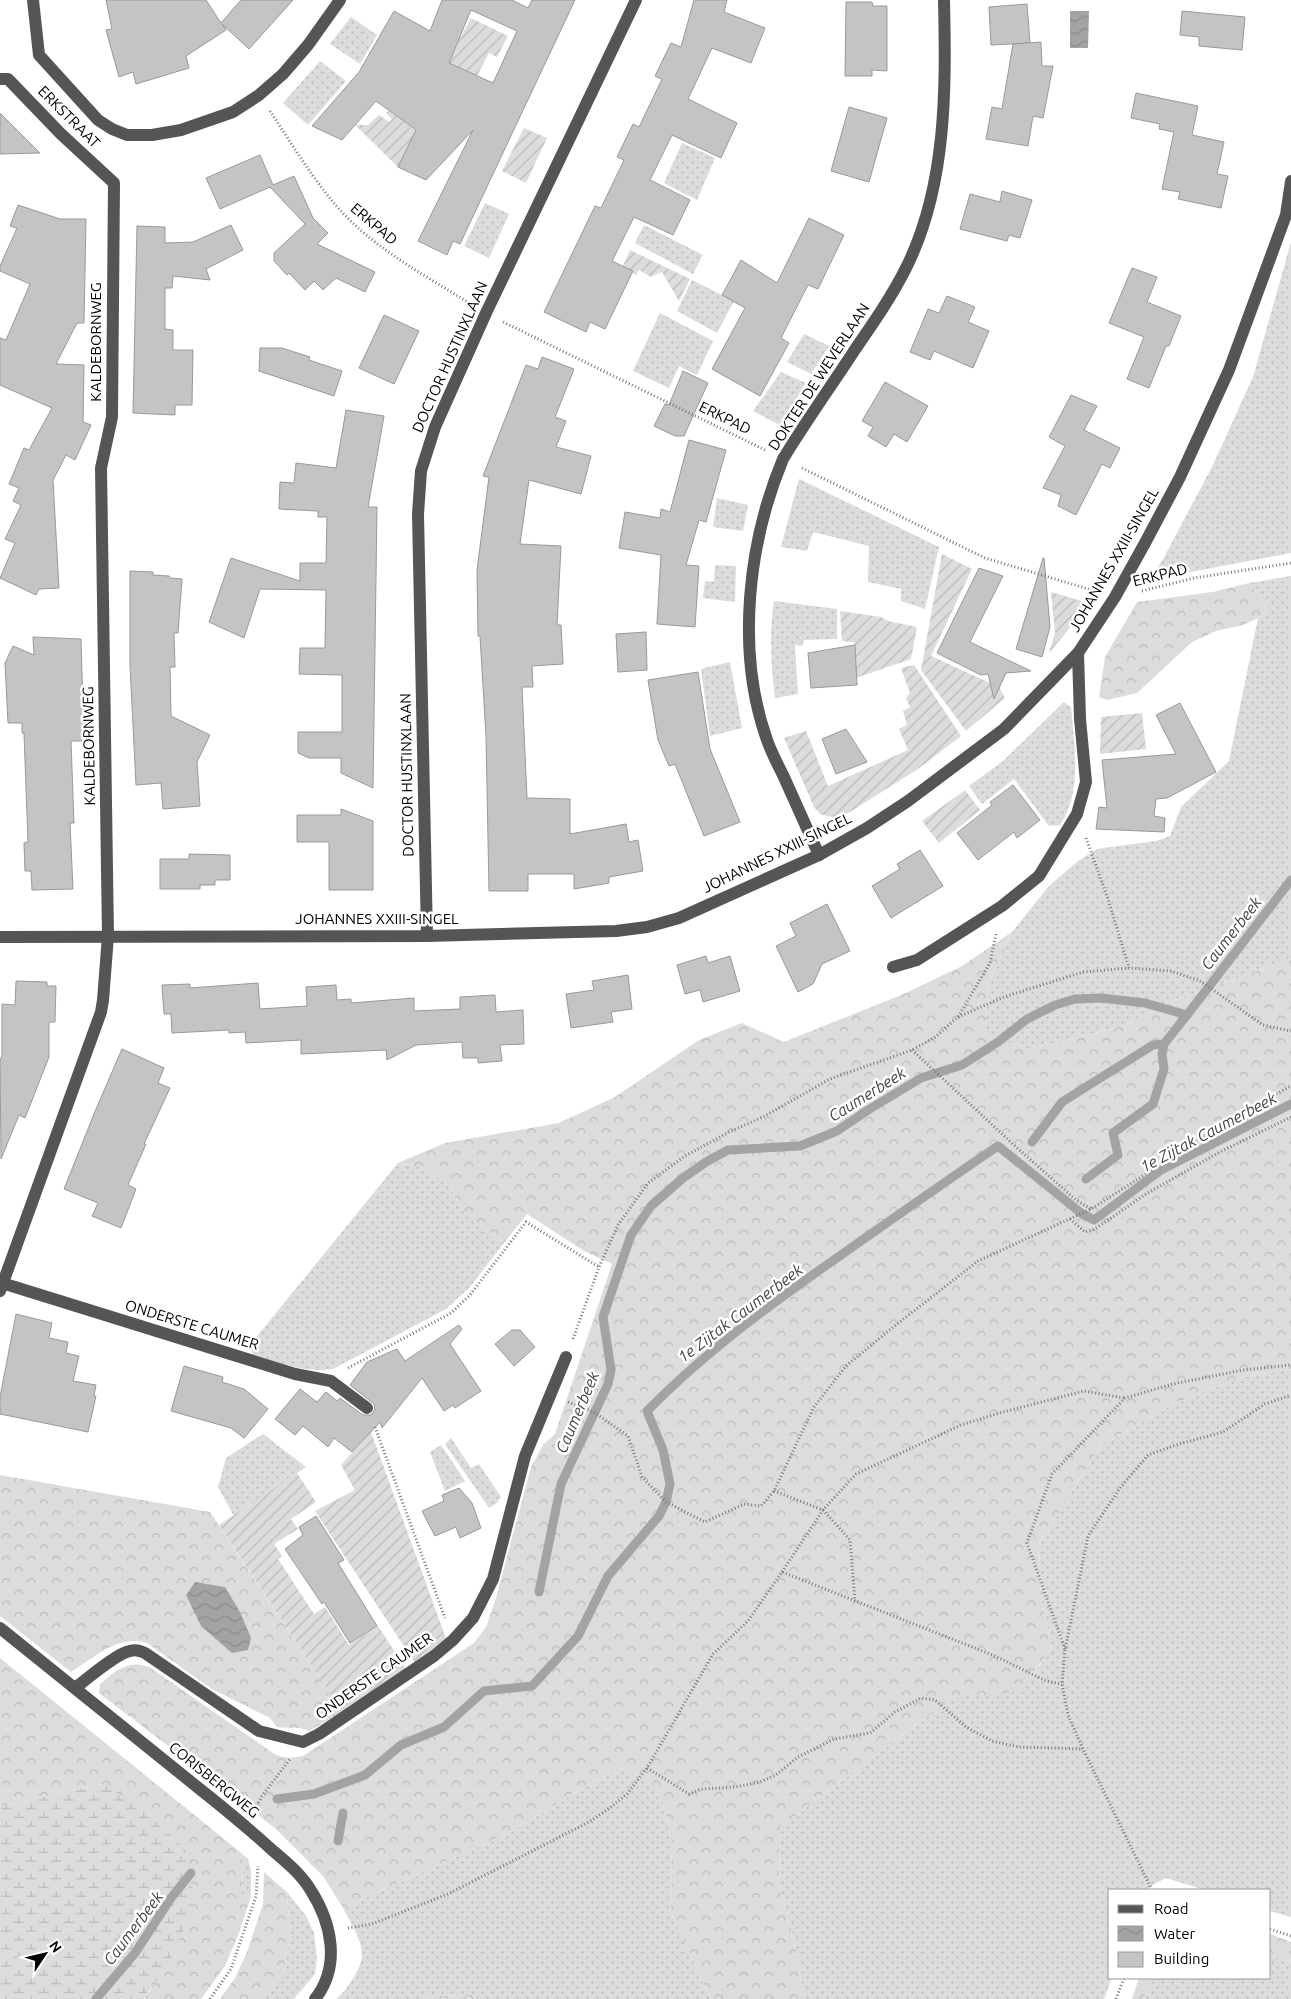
<svg xmlns="http://www.w3.org/2000/svg" width="1291" height="1999" font-family="Ubuntu,sans-serif">
  <style>
    .grass { fill: url(#grass-dots) }
    .forest { fill: url(#forest-crowns) }
    .wetland { fill: url(#wetland-marsh) }
    .garden { fill: url(#garden-furrows) }
    .water { fill: url(#water-waves) }
    .lines { fill: none; stroke-linecap: round; stroke-linejoin: round }
    .stream { stroke: #a3a3a3; stroke-width: 9 }
    .building { fill: #c4c4c4; stroke: #999; fill-rule: evenodd }
    .path { stroke: #777; stroke-width: 3; stroke-dasharray: 1 2.5; stroke-linecap: butt }
    .minor { stroke: #555; stroke-width: 12 }
    .labels { text-anchor: middle; stroke-width: 5; stroke-linejoin: round; paint-order: stroke }
    .street-label { font-size: 15px; fill: #000; stroke: #fff }
    .water-label { font-size: 16px; font-style: italic; fill: #444; stroke: #fff }
  </style>
  <defs>
    <pattern id="grass-dots" width="8" height="8" patternUnits="userSpaceOnUse" patternTransform="scale(1.25)"><rect width="8" height="8" fill="#dcdcdc"/><path d="M2 2h.1M6 6h.1" fill="none" stroke="#bbb" stroke-width="1.8" stroke-linecap="round"/></pattern>
    <pattern id="forest-crowns" width="20" height="18" patternUnits="userSpaceOnUse" patternTransform="scale(1.25)"><rect width="20" height="18" fill="#dcdcdc"/><path d="M2 6a3 3 0 1 1 6 0M12 15a3 3 0 1 1 6 0" fill="none" stroke="#bbb"/></pattern>
    <pattern id="wetland-marsh" width="20" height="14" patternUnits="userSpaceOnUse" patternTransform="scale(1.25)"><rect width="20" height="14" fill="#dcdcdc"/><path d="M1 5h8M5 5V1M11 12h8M15 12V8" fill="none" stroke="#bbb"/></pattern>
    <pattern id="garden-furrows" width="10" height="10" patternUnits="userSpaceOnUse" patternTransform="scale(1.25)"><rect width="10" height="10" fill="#dcdcdc"/><path d="M-1 1l2-2M0 10L10 0M9 11l2-2" fill="none" stroke="#bbb"/></pattern>
    <pattern id="water-waves" width="16" height="10" patternUnits="userSpaceOnUse" patternTransform="scale(1.25)"><rect width="16" height="10" fill="#a3a3a3"/><path d="M0 5q4-4 8 0t8 0" fill="none" stroke="#8b8b8b"/></pattern>
  </defs>
  <rect width="100%" height="100%" fill="#fff"/>
  <g class="grass">
    <polygon points="351,17 377,35 360,64 330,44"/>
    <polygon points="320,61 346,81 308,125 283,103"/>
    <polygon points="682,143 715,158 697,200 664,183"/>
    <polygon points="485,203 509,214 489,258 464,246"/>
    <polygon points="644,225 703,255 693,274 635,243"/>
    <polygon points="1291,242 1291,553 1149,580 1162,561 1212,467 1253,377"/>
    <polygon points="692,280 734,301 717,333 677,311"/>
    <polygon points="660,313 713,341 697,375 679,366 669,388 633,371"/>
    <polygon points="804,334 829,346 811,374 787,362"/>
    <polygon points="781,372 806,383 780,425 753,411"/>
    <polygon points="799,479 939,547 925,609 901,601 901,589 868,582 869,546 813,532 807,551 781,547"/>
    <polygon points="717,498 748,505 743,531 713,527"/>
    <polygon points="715,565 736,566 735,602 703,598 705,581 714,582"/>
    <polygon points="1291,576 1291,959 1172,1001 1123,1026 1029,1049 985,1032 989,983 1012,932 1049,886 1078,861 1097,849 1156,841 1170,836 1181,807 1229,761 1258,618 1268,608 1249,583"/>
    <path d="M774,601L837,609V639L804,640L802,646L795,645L798,694L775,698C771,664 769,635 774,601Z"/>
    <polygon points="730,662 742,728 710,736 701,669"/>
    <path d="M1064,702L1071,707C1074,745 1083,791 1060,825L1049,826L1014,779L982,804L969,786L1003,761Z"/>
    <path d="M398,1163L425,1168L449,1186L466,1215L504,1243L470,1287L446,1309L335,1368C313,1375 276,1362 254,1355L250,1345Z"/>
    <polygon points="1291,1369 1291,1917 1270,1911 1270,1890 1205,1890 1166,1878 1149,1887 1147,1890 1110,1890 1110,1978 1112,1978 1104,1999 804,1999 795,1943 780,1889 779,1828 950,1699 1031,1677 1052,1648 1041,1598 1039,1544 1100,1447 1175,1403 1240,1378"/>
    <polygon points="263,1434 306,1467 234,1516 218,1487 226,1458"/>
    <polygon points="451,1438 471,1468 479,1464 501,1497 496,1504 489,1508 445,1444"/>
    <polygon points="441,1445 465,1481 445,1491 430,1452"/>
    <path d="M621,1768L644,1778L663,1802L672,1843L671,1913L711,1999H478L472,1995L429,1996L421,1999H337C347,1989 361,1970 362,1955C362,1940 350,1921 343,1908L505,1835L581,1789Z"/>
    <polygon points="239,1851 248,1859 251,1870 251,1896 242,1895 243,1860"/>
    <polygon points="287,1892 306,1916 314,1933 317,1958 315,1974 294,1999 262,1999 284,1972 290,1936"/>
    <polygon points="1270,1955 1291,1962 1291,1999 1144,1999 1151,1978 1270,1978"/>
  </g>
  <g class="forest">
    <polygon points="1249,583 1268,608 1258,618 1243,625 1216,631 1192,642 1137,693 1107,700 1099,697 1105,657 1137,602 1213,592"/>
    <path d="M1012,932L989,983L985,1031L1029,1049L1123,1026L1172,1001L1291,959V1369L1240,1378L1175,1403L1100,1447L1039,1544L1041,1598L1052,1648L1031,1676L1025,1689C1000,1696 975,1693 950,1699L779,1828L780,1889L795,1943L804,1999H711L671,1913L672,1843L663,1802L644,1778L621,1768L581,1789L505,1835L343,1908L323,1876L276,1829L99,1693L100,1684C115,1671 130,1658 151,1668L273,1753C283,1759 292,1758 303,1756L474,1643L486,1627L496,1598L531,1467L543,1445L555,1434L612,1264L584,1251L527,1214L504,1243L466,1215L449,1186L425,1168L398,1163L445,1143L559,1123L615,1097L699,1040L742,1023L784,1042L906,993L962,966Z"/>
    <path d="M0,1475L210,1512L342,1712L309,1731C300,1726 288,1729 277,1727L270,1718L212,1689L147,1643C118,1634 95,1657 71,1672L0,1616Z"/>
    <polygon points="0,1658 239,1851 243,1860 242,1895 251,1896 239,1933 225,1966 201,1999 143,1999 150,1991 192,1909 102,1784 5,1805 0,1808"/>
    <polygon points="264,1872 287,1892 290,1936 284,1972 262,1999 220,1999 235,1978 247,1952 263,1904"/>
    <polygon points="1270,1934 1291,1942 1291,1962 1270,1955"/>
    <polygon points="1139,1978 1151,1978 1144,1999 1132,1999"/>
    <polygon points="472,1995 478,1999 421,1999 429,1996"/>
  </g>
  <polygon class="wetland" points="102,1784 136,1804 182,1846 191,1873 192,1909 170,1962 143,1999 0,1999 0,1808 5,1805"/>
  <g class="garden">
    <polygon points="471,18 508,36 497,57 489,53 477,76 447,62"/>
    <polygon points="389,111 416,131 398,167 355,125 368,125 379,115 389,122 392,119 386,113"/>
    <polygon points="524,128 547,138 526,183 502,171"/>
    <polygon points="630,250 690,279 679,301 662,272 651,277 639,270 636,275 622,268"/>
    <polygon points="942,554 972,569 931,656 999,687 1005,698 966,731 921,670"/>
    <polygon points="1051,592 1085,602 1077,619 1049,653 1055,633"/>
    <polygon points="840,611 881,617 888,621 917,627 911,659 856,678 854,642 842,641"/>
    <polygon points="914,665 961,736 918,769 850,812 836,818 820,814 814,807 784,738 806,731 828,786 908,750 899,729 907,725 903,711 910,707 906,698 910,693 901,668"/>
    <polygon points="1142,713 1146,749 1100,754 1101,717"/>
    <polygon points="965,790 980,810 939,843 922,821"/>
    <polygon points="371,1432 447,1641 415,1663 315,1511 355,1490 341,1465"/>
    <polygon points="297,1473 316,1502 291,1519 298,1529 274,1544 282,1556 278,1559 314,1614 325,1607 349,1645 378,1626 406,1669 342,1712 219,1525"/>
  </g>
  <g class="water">
    <polygon points="1070,11 1089,11 1088,48 1070,48"/>
    <polygon points="195,1582 225,1587 240,1612 251,1638 248,1650 232,1653 201,1626 186,1595"/>
  </g>
  <g class="lines">
    <g class="stream">
      <polyline points="1032,1142 1062,1102 1153,1045 1164,1044 1187,1015"/>
      <polyline points="1086,1179 1118,1155 1113,1133 1153,1104 1164,1069 1162,1054 1164,1044"/>
      <polyline points="539,1592 561,1484 608,1384 611,1370 603,1317 631,1235 651,1206 683,1178 706,1162 728,1150 800,1146 837,1131 868,1110 921,1078 962,1065 998,1042 1027,1019 1055,1005 1075,999 1101,998 1145,1003 1187,1015 1291,880"/>
      <path d="M277,1799L314,1794L365,1775L401,1745L444,1727L484,1691L532,1686L578,1636L608,1576L659,1516L666,1502L670,1484L663,1450L647,1411C698,1359 755,1316 814,1274C875,1231 936,1188 998,1146L1081,1213L1094,1220L1161,1170L1291,1104"/>
      <polyline points="338,1841 343,1813"/>
      <polyline points="96,1999 135,1953 171,1898 191,1873"/>
    </g>
  </g>
  <g class="building">
    <polygon points="106,0 206,0 221,23 241,0 293,0 249,49 222,24 226,30 186,56 189,68 136,84 133,72 119,77 106,30 112,29"/>
    <path d="M442,0H512L528,8L532,0H575L460,244L453,241L447,255L418,241L473,130L426,180L398,167L416,130L376,101L342,140L312,126L359,72L394,11L430,31ZM471,10L517,31L493,83L449,63Z"/>
    <polygon points="694,0 727,0 724,12 765,28 751,63 712,48 688,99 737,123 721,158 672,135 650,180 690,200 673,235 634,217 612,261 633,271 605,329 590,322 586,332 544,312 595,206 601,208 624,160 617,157 633,124 639,127 662,79 655,76 671,43 681,47"/>
    <polygon points="846,2 872,2 873,6 887,6 887,71 872,70 872,76 845,76"/>
    <polygon points="1027,4 1030,43 991,45 989,7"/>
    <polygon points="1182,11 1245,17 1242,50 1199,46 1199,37 1180,35"/>
    <polygon points="1041,42 1042,66 1053,66 1043,118 1033,116 1028,146 986,139 992,107 1002,109 1013,44"/>
    <polygon points="1136,93 1198,106 1192,135 1224,142 1217,174 1228,176 1221,208 1178,199 1180,192 1162,189 1174,132 1159,129 1160,124 1131,118"/>
    <polygon points="849,107 887,118 869,182 831,171"/>
    <polygon points="0,113 40,153 0,154"/>
    <polygon points="260,155 273,185 294,176 313,218 328,233 317,244 375,272 365,292 336,278 323,290 314,281 305,290 289,273 287,275 274,261 274,253 305,224 270,187 220,209 206,178"/>
    <polygon points="1002,191 1032,200 1020,238 1009,235 1007,241 960,229 970,194 1000,202"/>
    <polygon points="18,205 60,219 86,219 84,323 77,323 56,364 84,365 83,422 91,425 75,460 66,455 53,480 59,588 39,589 36,595 0,578 15,543 5,539 21,505 13,501 19,488 9,484 24,448 29,450 52,408 0,385 0,338 6,340 30,284 0,271 0,266 17,228 10,226"/>
    <polygon points="809,218 844,235 818,289 808,285 781,338 789,343 760,396 712,369 745,308 722,295 741,260 777,283"/>
    <polygon points="231,225 243,250 206,269 210,280 173,276 172,288 165,288 165,329 173,330 173,350 193,350 192,405 175,405 175,415 133,413 137,226 165,227 165,243 193,242"/>
    <polygon points="1132,268 1157,277 1147,302 1181,316 1169,346 1166,346 1149,388 1127,379 1144,337 1109,323"/>
    <polygon points="947,296 975,307 968,322 989,331 973,368 934,351 930,360 910,352 928,309 939,313"/>
    <polygon points="384,315 419,331 394,384 359,368"/>
    <polygon points="260,348 282,348 310,357 309,360 342,371 334,396 259,371"/>
    <polygon points="542,357 574,369 555,417 566,421 556,447 591,456 581,494 529,480 520,544 561,546 557,625 561,625 563,664 532,666 533,687 522,687 527,798 570,799 570,834 626,824 629,842 638,840 643,871 609,877 609,883 574,889 574,874 528,874 528,891 489,891 486,736 480,636 478,636 477,570 489,477 483,476 526,365 538,369"/>
    <polygon points="683,371 708,383 684,436 675,436 654,426 665,404 669,405"/>
    <polygon points="885,382 928,406 907,442 894,434 886,447 868,436 873,427 862,421"/>
    <polygon points="1071,395 1097,406 1084,430 1120,448 1110,468 1102,464 1076,515 1058,506 1061,495 1043,488 1065,446 1049,437"/>
    <polygon points="346,410 384,416 368,507 377,507 373,788 341,773 341,758 309,758 298,753 298,732 342,732 342,675 299,674 300,648 325,648 326,590 260,589 244,638 209,622 231,558 300,581 300,563 326,563 327,517 318,517 318,511 279,509 280,482 294,483 296,463 336,468"/>
    <polygon points="689,440 726,450 706,522 699,520 686,565 699,566 695,627 657,624 661,555 619,548 625,512 660,518 661,509 670,512"/>
    <polygon points="1043,558 1044,558 1050,627 1042,657 1016,649"/>
    <polygon points="979,568 1003,576 970,642 1031,671 1006,673 994,699 988,674 981,675 937,653"/>
    <polygon points="130,571 153,572 153,575 169,576 170,578 182,579 178,633 174,633 175,667 170,667 171,716 210,735 197,762 200,806 163,809 161,783 136,785 130,666"/>
    <polygon points="646,632 647,670 618,672 616,634"/>
    <polygon points="33,637 81,639 84,741 71,741 74,823 70,823 73,889 32,890 31,871 25,871 24,843 28,842 24,733 22,733 22,723 8,723 5,663 13,646 34,655"/>
    <polygon points="855,645 857,685 811,688 808,653"/>
    <polygon points="698,672 710,749 740,822 704,836 675,764 669,766 658,740 648,680"/>
    <polygon points="1180,703 1216,772 1167,798 1156,799 1154,816 1165,818 1164,832 1096,829 1099,807 1107,808 1102,760 1176,754 1156,715"/>
    <polygon points="846,729 867,762 836,774 822,739"/>
    <polygon points="1013,785 1040,820 1017,838 1014,832 978,860 957,833 992,805 990,802"/>
    <polygon points="341,809 373,821 373,890 329,890 329,842 297,842 297,815 341,815"/>
    <polygon points="920,850 943,886 891,918 872,886 900,869 897,864"/>
    <polygon points="189,854 230,855 230,880 215,880 215,885 200,885 200,889 160,889 160,859 189,859"/>
    <polygon points="827,904 850,951 822,964 813,984 798,992 776,946 796,936 790,923"/>
    <polygon points="706,956 708,963 730,956 740,991 703,1002 700,990 685,994 677,965"/>
    <polygon points="628,975 632,1009 611,1012 613,1022 571,1028 566,994 594,990 592,981"/>
    <polygon points="16,981 47,982 47,986 56,986 55,1022 49,1022 49,1057 25,1118 19,1115 1,1159 0,1061 2,1055 2,1004 15,1005"/>
    <polygon points="258,983 260,1009 307,1006 306,987 336,985 337,1000 351,999 351,1003 414,998 414,1011 460,1009 460,997 495,995 496,1012 523,1010 524,1044 500,1045 502,1061 478,1063 478,1058 463,1058 462,1042 416,1045 387,1060 386,1050 301,1054 301,1040 246,1043 245,1032 229,1033 229,1030 172,1033 171,1014 164,1014 162,985 190,984 190,988"/>
    <polygon points="122,1049 164,1068 158,1083 170,1088 144,1144 146,1144 128,1185 136,1189 121,1228 92,1216 98,1203 64,1189 96,1109"/>
    <polygon points="16,1314 52,1323 49,1338 68,1342 66,1353 79,1356 73,1381 96,1385 94,1396 96,1396 88,1432 0,1414 0,1397"/>
    <polygon points="459,1325 462,1329 450,1344 481,1391 455,1408 453,1405 444,1411 422,1378 382,1428 380,1422 352,1452 334,1438 328,1447 303,1426 295,1435 275,1419 300,1389 317,1402 326,1392 337,1401 340,1398 363,1415 371,1415 375,1409 374,1404 350,1385 367,1362 397,1349 405,1361"/>
    <polygon points="512,1330 520,1330 535,1347 514,1366 495,1344"/>
    <polygon points="184,1366 223,1377 222,1382 244,1389 268,1409 244,1438 231,1428 171,1411"/>
    <polygon points="459,1488 472,1503 481,1528 460,1538 456,1527 435,1536 422,1511 444,1501 442,1495"/>
    <polygon points="316,1516 344,1560 338,1563 377,1626 350,1643 324,1602 322,1604 285,1549 303,1535 299,1527"/>
  </g>
  <g class="lines">
    <g class="path">
      <path d="M270,111C296,150 321,194 356,226C390,257 431,279 469,303"/>
      <polyline points="503,322 765,450"/>
      <polyline points="802,468 985,558 1095,591"/>
      <polyline points="1142,591 1194,578 1291,563"/>
      <polyline points="1086,838 1108,899 1129,968"/>
      <polyline points="958,1017 1004,997 1083,972 1129,968 1171,971 1200,981 1263,1025 1291,1031"/>
      <polyline points="912,1050 1015,1146 1076,1200 1091,1209"/>
      <polyline points="1070,1219 1085,1232 1095,1229 1146,1194 1220,1152 1291,1117"/>
      <polyline points="573,1339 599,1267 618,1225 648,1183 685,1156 731,1131 763,1117 830,1079 912,1050 934,1038 958,1017 990,963 996,934"/>
      <polyline points="348,1368 451,1313 470,1295 526,1222 599,1267"/>
      <polyline points="568,1402 594,1412 628,1436 642,1477 666,1502 705,1522 744,1504 761,1506 774,1491 814,1407 846,1366 892,1328 978,1261 1091,1209 1245,1111 1291,1086"/>
      <polyline points="375,1427 445,1618"/>
      <polyline points="774,1491 823,1510 850,1540 855,1601"/>
      <polyline points="782,1572 823,1510 856,1474 961,1425 1003,1412 1084,1391 1124,1398"/>
      <polyline points="1065,1649 1027,1543 1052,1474 1125,1398 1173,1384 1243,1370 1291,1365"/>
      <polyline points="647,1768 689,1794 701,1789 735,1787 760,1782 776,1775 798,1757 834,1739 870,1733 895,1712 921,1698 935,1700 966,1727 992,1741 1019,1747 1083,1749"/>
      <polyline points="255,1809 262,1796 290,1759"/>
      <polyline points="1152,1890 1083,1749 1068,1715 1062,1684 1065,1650 1088,1536 1120,1488 1148,1455 1179,1444 1223,1432 1265,1404 1291,1395"/>
      <polyline points="348,1928 372,1924 448,1894 587,1823 610,1808 627,1794 647,1768 713,1654 748,1621 782,1572 995,1656 1046,1681 1062,1684"/>
      <polyline points="1270,1929 1291,1936"/>
      <polyline points="210,1999 231,1969 256,1896 258,1866"/>
      <polyline points="1116,1999 1124,1978"/>
    </g>
    <g class="minor">
      <polyline points="33,0 39,55 98,120 112,129 127,135 152,135 181,130 233,112 259,95 283,74 308,45 340,0"/>
      <polyline points="0,79 8,79 61,134 114,183 112,417 101,468 108,936 103,1000 101,1012 0,1291"/>
      <path d="M819,855C807,828 795,802 783,775C777,763 770,750 766,737C736,650 748,543 783,459C806,421 832,385 856,348C874,322 892,296 906,268C947,186 946,89 944,0"/>
      <polyline points="427,936 418,514 421,471 435,427 486,313 636,0"/>
      <polyline points="0,937 427,936 616,931 647,927 679,918 819,855 867,828 908,801 1004,729 1078,653 1115,597 1145,543 1180,477 1229,370 1286,215 1291,181"/>
      <polyline points="893,967 917,960 1002,906 1039,876 1077,814 1086,782 1080,719 1078,653"/>
      <polyline points="2,1283 295,1374 331,1381 367,1408"/>
      <path d="M0,1628C67,1682 134,1736 201,1790C225,1809 248,1828 271,1849C285,1861 300,1873 310,1889C332,1923 341,1966 315,1999"/>
      <path d="M75,1688C87,1679 117,1653 130,1651C136,1649 140,1651 145,1653L259,1731L303,1742L319,1734L434,1656L453,1640L473,1618L493,1579L525,1456L566,1357"/>
    </g>
  </g>
  <g class="labels">
    <g class="street-label">
      <text transform="translate(69 117) rotate(45)" y="5">ERKSTRAAT</text>
      <text transform="translate(374 224) rotate(40)" y="5">ERKPAD</text>
      <text transform="translate(96 342) rotate(-90)" y="5">KALDEBORNWEG</text>
      <text transform="translate(450 357) rotate(-66)" y="5">DOCTOR HUSTINXLAAN</text>
      <text transform="translate(819 377) rotate(-57)" y="5">DOKTER DE WEVERLAAN</text>
      <text transform="translate(725 418) rotate(26)" y="5">ERKPAD</text>
      <text transform="translate(1114 560) rotate(-60)" y="5">JOHANNES XXIII-SINGEL</text>
      <text transform="translate(1160 575) rotate(-14)" y="5">ERKPAD</text>
      <text transform="translate(89 746) rotate(-91)" y="5">KALDEBORNWEG</text>
      <text transform="translate(407 775) rotate(-91)" y="5">DOCTOR HUSTINXLAAN</text>
      <text transform="translate(777 853) rotate(-26)" y="5">JOHANNES XXIII-SINGEL</text>
      <text x="377" y="924">JOHANNES XXIII-SINGEL</text>
      <text transform="translate(192 1325) rotate(17)" y="5">ONDERSTE CAUMER</text>
      <text transform="translate(374 1676) rotate(-35)" y="5">ONDERSTE CAUMER</text>
      <text transform="translate(214 1780) rotate(39)" y="5">CORISBERGWEG</text>
    </g>
    <g class="water-label">
      <text transform="translate(1231 933) rotate(-52)" y="6">Caumerbeek</text>
      <text transform="translate(867 1094) rotate(-32)" y="6">Caumerbeek</text>
      <text transform="translate(1208 1132) rotate(-28)" y="6">1e Zijtak Caumerbeek</text>
      <text transform="translate(740 1313) rotate(-37)" y="6">1e Zijtak Caumerbeek</text>
      <text transform="translate(577 1412) rotate(-67)" y="6">Caumerbeek</text>
      <text transform="translate(133 1928) rotate(-53)" y="6">Caumerbeek</text>
    </g>
  </g>
  <rect x="1108" y="1889" width="162" height="90" fill="#ffffff" stroke="#999999"/>
  <rect x="1118" y="1905" width="25" height="8" fill="#555555" stroke="#999999"/>
  <text x="1154" y="1914" font-size="15" fill="#000000">Road</text>
  <rect x="1118" y="1926" width="25" height="15" fill="url(#water-waves)" stroke="#999999"/>
  <text x="1154" y="1939" font-size="15" fill="#000000">Water</text>
  <rect x="1118" y="1952" width="25" height="15" fill="#c4c4c4" stroke="#999999"/>
  <text x="1154" y="1964" font-size="15" fill="#000000">Building</text>
  <g transform="translate(45 1954) rotate(55)" stroke="#ffffff" stroke-width="4" paint-order="stroke">
  <path d="M0-4L9 19L0 12L-9 19Z" fill="#000000"/>
  <text y="-8" font-size="14" font-weight="bold" text-anchor="middle" fill="#000000">N</text>
  </g>
</svg>
